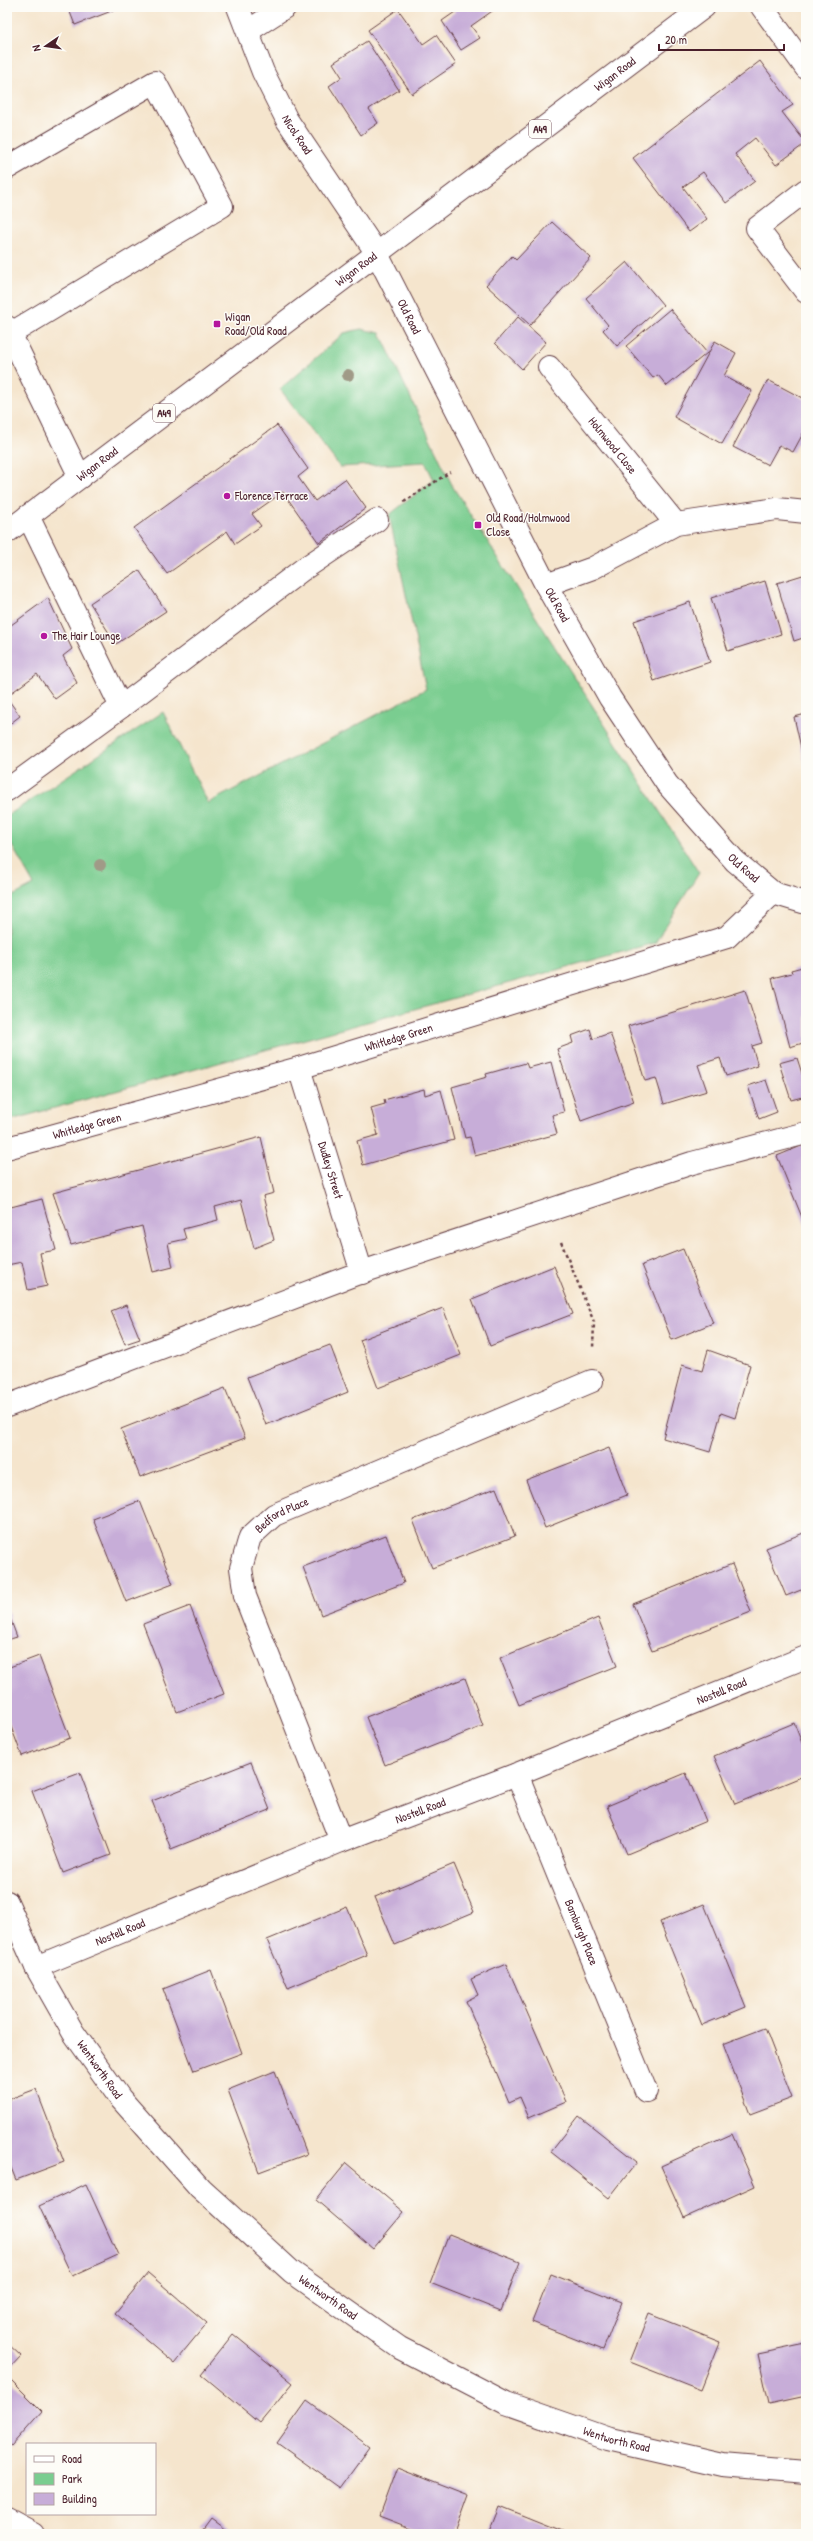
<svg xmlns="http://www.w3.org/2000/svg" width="813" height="2541" font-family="'Patrick Hand',sans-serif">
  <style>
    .green { fill: #7acd90; stroke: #62765e }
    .building { fill: #c7add8 }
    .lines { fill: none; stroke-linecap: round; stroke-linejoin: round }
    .minor-casing { stroke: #643d43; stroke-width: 24 }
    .major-casing { stroke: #643d43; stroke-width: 24 }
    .path { stroke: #643d43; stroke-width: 2.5; stroke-dasharray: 3 3; stroke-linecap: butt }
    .minor { stroke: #fff; stroke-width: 22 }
    .major { stroke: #fff; stroke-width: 22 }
    .tree { fill: #a09a87 }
    .poi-dot { fill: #b5179e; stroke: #fdfcf7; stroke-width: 1.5 }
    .labels { text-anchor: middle; stroke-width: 3; stroke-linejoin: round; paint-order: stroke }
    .shield { fill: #fdfcf7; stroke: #806168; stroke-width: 1 }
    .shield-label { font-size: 11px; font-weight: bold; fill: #4a1f2b }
    .street-label { font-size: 12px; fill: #4a1f2b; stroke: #fdfcf7 }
    .poi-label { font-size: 12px; fill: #4a1f2b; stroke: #fdfcf7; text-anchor: start }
  </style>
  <rect width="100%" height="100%" fill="#fdfcf7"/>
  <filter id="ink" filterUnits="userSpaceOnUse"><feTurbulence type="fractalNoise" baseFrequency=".025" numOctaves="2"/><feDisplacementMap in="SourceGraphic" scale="8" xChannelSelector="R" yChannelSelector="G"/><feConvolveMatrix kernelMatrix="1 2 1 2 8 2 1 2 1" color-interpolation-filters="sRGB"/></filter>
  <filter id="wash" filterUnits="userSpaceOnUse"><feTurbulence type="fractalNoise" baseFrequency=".012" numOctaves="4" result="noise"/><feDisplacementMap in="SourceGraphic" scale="16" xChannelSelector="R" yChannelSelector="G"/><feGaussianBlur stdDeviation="0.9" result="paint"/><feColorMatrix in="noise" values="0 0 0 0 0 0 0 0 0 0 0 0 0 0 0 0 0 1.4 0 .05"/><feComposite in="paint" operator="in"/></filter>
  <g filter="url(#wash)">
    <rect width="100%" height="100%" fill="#f5e5cd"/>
    <polygon class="green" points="361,329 380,333 453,487 699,873 655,943 7,1121 7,899 34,885 7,837 7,816 163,712 208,803 426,689 389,515 434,480 425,462 340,467 280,389 344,333"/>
    <g id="blocks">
      <g class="building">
        <polygon points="68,7 122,7 75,25"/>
        <polygon points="452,7 498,7 471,26 480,38 461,50 442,21 455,12"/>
        <polygon points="398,9 423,44 436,35 456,64 412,94 368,30"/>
        <polygon points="367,41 399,90 369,109 378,123 361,135 329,86 342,77 333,63"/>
        <polygon points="760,61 793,105 782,112 806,143 776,165 755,138 735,154 755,181 726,203 703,172 683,187 707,219 689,232 633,158"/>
        <polygon points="552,222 591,258 530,325 486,285 512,256 516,260"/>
        <polygon points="627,262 663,305 617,346 603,330 608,325 586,298"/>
        <polygon points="670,309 707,353 667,386 658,375 653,378 626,346"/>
        <polygon points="518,317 546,342 522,369 495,343"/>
        <polygon points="715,341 736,353 724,376 752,391 722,444 674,417"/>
        <polygon points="768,380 806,400 806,428 793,452 779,445 768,465 733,447"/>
        <polygon points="277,425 308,469 298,477 315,501 345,479 366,508 319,543 283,492 252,514 261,526 235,544 227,531 167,574 134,528"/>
        <polygon points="139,570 166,611 116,644 90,603"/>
        <polygon points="806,574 806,637 794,641 777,583"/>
        <polygon points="765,581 781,634 728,651 711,598"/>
        <polygon points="48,598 72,649 63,656 77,683 55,699 37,674 7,696 7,628"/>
        <polygon points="690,602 710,662 654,681 634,621"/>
        <polygon points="7,698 20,716 7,726"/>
        <polygon points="806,714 806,765 805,765 794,717"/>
        <polygon points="806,966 806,1042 790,1047 772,978 792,973 791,970"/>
        <polygon points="745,990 762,1043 752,1046 758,1066 726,1076 720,1058 698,1065 707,1091 664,1104 656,1078 645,1081 628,1026"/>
        <polygon points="590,1029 593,1039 610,1033 634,1102 581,1121 557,1049 573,1043 571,1036"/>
        <polygon points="797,1058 806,1086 806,1096 791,1100 779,1063"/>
        <polygon points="551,1062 564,1112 552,1115 557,1134 475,1156 470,1137 465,1138 452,1087 487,1077 486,1074 526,1063 528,1068"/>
        <polygon points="766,1080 777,1112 759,1119 748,1086"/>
        <polygon points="424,1089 425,1095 441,1090 454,1140 363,1165 357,1141 378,1135 371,1108 385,1104 384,1100"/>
        <polygon points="261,1137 274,1193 263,1196 274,1240 254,1248 241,1200 215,1207 218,1220 183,1229 186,1239 168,1243 173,1267 153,1272 142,1226 71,1245 53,1193"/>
        <polygon points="806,1144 806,1227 777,1156"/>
        <polygon points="42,1199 56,1250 40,1253 47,1286 28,1290 22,1262 7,1265 7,1208"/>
        <polygon points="683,1249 713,1323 672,1340 642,1265"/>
        <polygon points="554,1266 573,1314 490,1346 472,1299"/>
        <polygon points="126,1305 140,1339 125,1344 111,1311"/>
        <polygon points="443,1308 461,1355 378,1388 360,1340"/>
        <polygon points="330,1345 348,1392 266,1425 247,1377"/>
        <polygon points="708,1350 750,1365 735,1418 721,1413 710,1452 663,1438 682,1365 702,1371"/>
        <polygon points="225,1388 245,1438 140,1477 121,1429"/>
        <polygon points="609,1448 627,1495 545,1528 526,1480"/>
        <polygon points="496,1488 515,1536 432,1568 413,1520"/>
        <polygon points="140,1501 173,1584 126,1602 93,1519"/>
        <polygon points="806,1532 806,1588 786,1596 766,1548"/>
        <polygon points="386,1535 404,1583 321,1615 303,1567"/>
        <polygon points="732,1564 751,1612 652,1651 633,1604"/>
        <polygon points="190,1606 224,1694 177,1712 143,1624"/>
        <polygon points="7,1610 17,1637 7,1640"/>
        <polygon points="598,1618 617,1666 519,1705 500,1658"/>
        <polygon points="39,1656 70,1738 22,1756 7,1716 7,1668"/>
        <polygon points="465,1678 483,1726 385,1765 366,1717"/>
        <polygon points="794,1723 806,1753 806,1775 735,1804 714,1756"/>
        <polygon points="251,1762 270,1810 171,1849 152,1801"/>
        <polygon points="80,1773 111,1855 63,1873 32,1791"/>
        <polygon points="686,1773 706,1821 627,1854 607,1806"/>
        <polygon points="454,1864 474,1912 395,1945 375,1897"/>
        <polygon points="704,1904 746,2007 702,2025 660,1922"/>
        <polygon points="347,1907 367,1955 288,1988 267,1940"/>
        <polygon points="506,1964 566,2102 529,2118 520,2097 509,2102 466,2001 478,1995 471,1979"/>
        <polygon points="211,1970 242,2053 194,2071 163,1989"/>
        <polygon points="765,2028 792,2098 750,2114 723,2044"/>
        <polygon points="275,2071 307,2154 259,2172 228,2090"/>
        <polygon points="36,2089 64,2162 16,2180 7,2158 7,2100"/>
        <polygon points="579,2116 637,2162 609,2198 551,2152"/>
        <polygon points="732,2134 755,2186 684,2218 661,2166"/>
        <polygon points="346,2163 404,2212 373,2249 316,2200"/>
        <polygon points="86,2184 118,2255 72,2276 39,2206"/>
        <polygon points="449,2234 520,2262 501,2311 430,2283"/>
        <polygon points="148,2273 207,2323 174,2363 115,2313"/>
        <polygon points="551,2274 622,2302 603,2350 532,2322"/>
        <polygon points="649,2314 720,2342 701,2390 630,2362"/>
        <polygon points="233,2334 293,2383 260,2423 201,2374"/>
        <polygon points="7,2343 21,2356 7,2371"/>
        <polygon points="806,2344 806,2396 769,2404 758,2354"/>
        <polygon points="7,2376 42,2411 11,2446 7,2443"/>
        <polygon points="307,2401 370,2447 340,2488 277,2443"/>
        <polygon points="397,2467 469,2495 455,2534 426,2534 379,2516"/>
        <polygon points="499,2506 569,2534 488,2534"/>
        <polygon points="211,2518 233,2534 199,2534"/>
      </g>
    </g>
  </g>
  <g filter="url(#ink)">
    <use href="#blocks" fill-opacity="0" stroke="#643d43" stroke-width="1"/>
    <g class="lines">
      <defs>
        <g id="minor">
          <path id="s1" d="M238,7L263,72L287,120L376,252L546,585L610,698L667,784L735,861L773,893L806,903"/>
          <polyline points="762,7 806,68"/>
          <polyline points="248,31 285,7"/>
          <polyline points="7,168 155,82 222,206 10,334"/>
          <polyline points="806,292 757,228 806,190"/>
          <polyline points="7,327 80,477"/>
          <path id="s2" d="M549,367L676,524"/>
          <polyline points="546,585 593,568 676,524 777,509 806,512"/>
          <polyline points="121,707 302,570 377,520"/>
          <polyline points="7,790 121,707 28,516"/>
          <path id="s3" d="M299,1068L362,1273"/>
          <path id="s4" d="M7,1148L299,1068L727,937L773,893"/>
          <polyline points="7,1406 356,1274 692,1163 806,1133"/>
          <path id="s5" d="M517,1774L646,2091"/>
          <path id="s6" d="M341,1841L245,1596L241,1568L250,1537L274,1515L592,1381"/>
          <path id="s7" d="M7,1902L36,1967L73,2032L120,2098L200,2188L292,2272L400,2348L506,2403L609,2439L723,2465L806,2472"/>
          <path id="s8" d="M36,1967L341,1841L517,1774L806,1657"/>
          <polyline points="7,2520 33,2534"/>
        </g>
        <g id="major">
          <path id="s9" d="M7,532L704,7"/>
        </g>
      </defs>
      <use href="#minor" class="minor-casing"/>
      <use href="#major" class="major-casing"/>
      <g class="path">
        <polyline points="404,502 450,472"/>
        <polyline points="561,1242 594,1322 593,1348"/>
      </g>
      <use href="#minor" class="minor"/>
      <use href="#major" class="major"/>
    </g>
    <g class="tree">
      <circle cx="348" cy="375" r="6"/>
      <circle cx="100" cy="865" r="6"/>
    </g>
  </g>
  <g class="poi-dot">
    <rect x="213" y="320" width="8" height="8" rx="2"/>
    <circle cx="227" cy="496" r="4"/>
    <rect x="474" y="521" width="8" height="8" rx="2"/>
    <circle cx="44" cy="636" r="4"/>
  </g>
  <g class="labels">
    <g class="shield">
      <rect x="529" y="120" width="22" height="18" rx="3"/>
      <rect x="153" y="404" width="22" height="18" rx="3"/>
    </g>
    <g class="shield-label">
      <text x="540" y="133">A49</text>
      <text x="164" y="417">A49</text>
    </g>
    <g class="street-label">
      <text dy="4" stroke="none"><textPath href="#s9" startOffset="761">Wigan Road</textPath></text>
      <text dy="4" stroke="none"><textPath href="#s1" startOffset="141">Nicol Road</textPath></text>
      <text dy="4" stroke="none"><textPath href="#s9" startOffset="437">Wigan Road</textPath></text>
      <text dy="4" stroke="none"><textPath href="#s1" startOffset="355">Old Road</textPath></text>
      <text dy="4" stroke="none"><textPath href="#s2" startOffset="101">Holmwood Close</textPath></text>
      <text dy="4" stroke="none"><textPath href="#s9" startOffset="113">Wigan Road</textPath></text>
      <text dy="4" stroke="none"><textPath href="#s1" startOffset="679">Old Road</textPath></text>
      <text dy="4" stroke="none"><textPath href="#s1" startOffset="1003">Old Road</textPath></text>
      <text dy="4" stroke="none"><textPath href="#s4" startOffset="407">Whitledge Green</textPath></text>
      <text dy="4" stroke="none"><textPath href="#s4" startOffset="83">Whitledge Green</textPath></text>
      <text dy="4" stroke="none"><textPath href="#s3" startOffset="107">Dudley Street</textPath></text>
      <text dy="4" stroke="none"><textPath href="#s6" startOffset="363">Bedford Place</textPath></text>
      <text dy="4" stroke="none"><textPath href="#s8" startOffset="739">Nostell Road</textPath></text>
      <text dy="4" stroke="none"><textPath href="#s8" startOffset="415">Nostell Road</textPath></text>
      <text dy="4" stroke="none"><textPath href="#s8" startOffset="91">Nostell Road</textPath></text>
      <text dy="4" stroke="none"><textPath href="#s5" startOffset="171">Bamburgh Place</textPath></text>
      <text dy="4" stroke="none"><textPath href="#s7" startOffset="192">Wentworth Road</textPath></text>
      <text dy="4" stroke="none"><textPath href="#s7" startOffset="516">Wentworth Road</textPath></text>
      <text dy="4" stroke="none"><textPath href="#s7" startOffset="840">Wentworth Road</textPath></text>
    </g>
    <g class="poi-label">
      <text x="225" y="321">Wigan<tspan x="225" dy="14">Road/Old Road</tspan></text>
      <text x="235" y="500">Florence Terrace</text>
      <text x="486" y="522">Old Road/Holmwood<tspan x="486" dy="14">Close</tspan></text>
      <text x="52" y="640">The Hair Lounge</text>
    </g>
  </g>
  <rect width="813" height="2541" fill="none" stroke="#fdfcf7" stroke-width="24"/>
  <rect x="26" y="2443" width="130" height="72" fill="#fdfcf7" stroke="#b5a4a5"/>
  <rect x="34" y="2456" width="20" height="6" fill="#ffffff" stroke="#b5a4a5"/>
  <text x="62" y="2463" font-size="12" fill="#4a1f2b">Road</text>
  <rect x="34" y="2473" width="20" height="12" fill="#7acd90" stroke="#b5a4a5"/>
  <text x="62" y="2483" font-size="12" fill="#4a1f2b">Park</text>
  <rect x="34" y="2493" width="20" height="12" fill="#c7add8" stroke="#b5a4a5"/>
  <text x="62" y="2503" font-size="12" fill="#4a1f2b">Building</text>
  <g transform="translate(46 46) rotate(257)" stroke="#fdfcf7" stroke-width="3" paint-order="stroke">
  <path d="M0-3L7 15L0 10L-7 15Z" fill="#4a1f2b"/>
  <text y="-6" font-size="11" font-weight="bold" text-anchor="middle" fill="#4a1f2b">N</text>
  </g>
  <path d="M659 44v6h125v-6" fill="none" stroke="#4a1f2b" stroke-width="2"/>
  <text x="665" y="44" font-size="12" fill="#4a1f2b" stroke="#fdfcf7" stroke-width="3" paint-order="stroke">20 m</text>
</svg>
